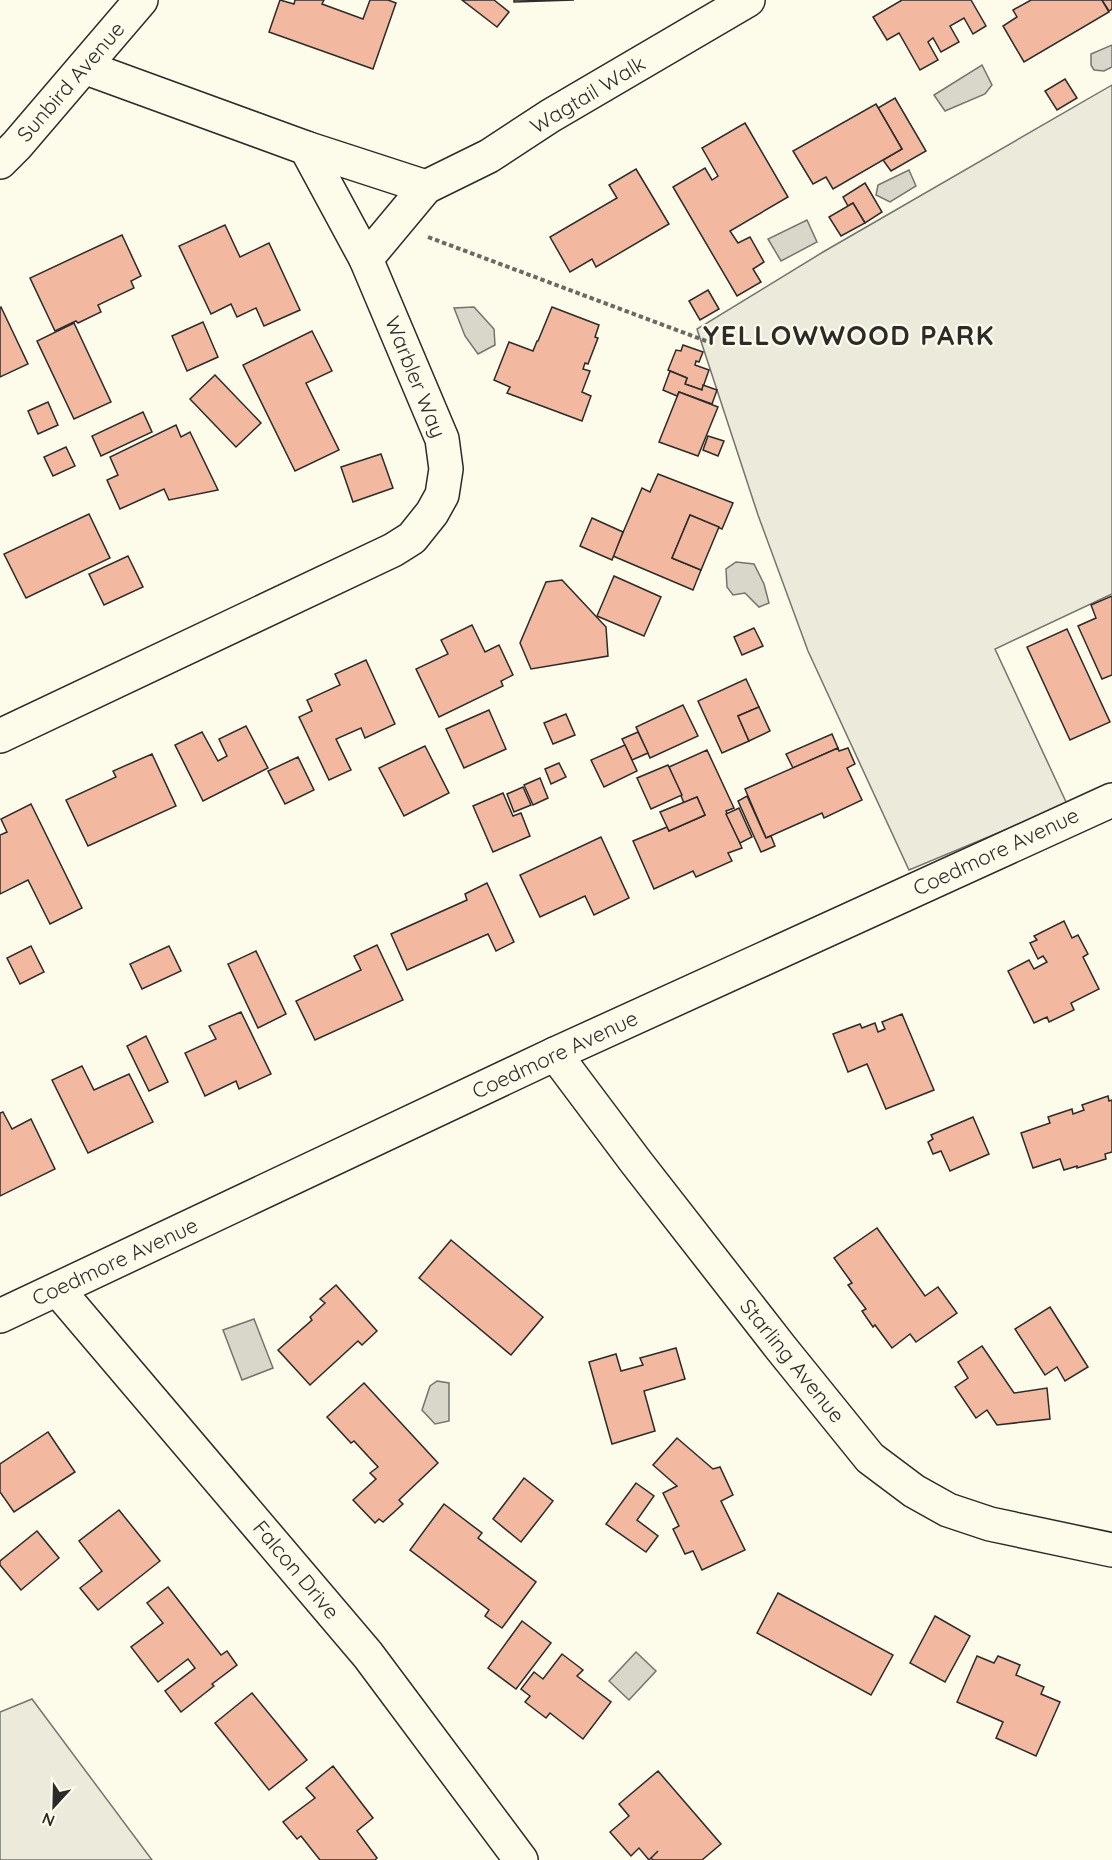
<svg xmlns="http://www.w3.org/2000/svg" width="1112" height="1860" font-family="Quicksand,sans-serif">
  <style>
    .green { fill: #ecebdb; stroke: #74746e; stroke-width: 1.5 }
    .water { fill: #d8d7c9; stroke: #74746e; stroke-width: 1.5 }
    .building { fill: #f2b8a0; stroke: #2b2b2b; stroke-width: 1.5 }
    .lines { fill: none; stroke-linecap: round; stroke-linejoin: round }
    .minor-casing { stroke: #2b2b2b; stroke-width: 36 }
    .path { stroke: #6a6964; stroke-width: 4; stroke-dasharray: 4.5 3; stroke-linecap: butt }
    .minor { stroke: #fdfbea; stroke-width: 33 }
    .labels { text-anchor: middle; stroke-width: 4.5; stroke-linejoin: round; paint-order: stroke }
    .street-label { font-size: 21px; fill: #2b2b2b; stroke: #fdfbea }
    .district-label { font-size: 27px; font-weight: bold; letter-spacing: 1.5px; fill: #2b2b2b; stroke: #fdfbea }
  </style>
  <rect width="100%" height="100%" fill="#fdfbea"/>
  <g class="green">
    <polygon points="1112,85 1112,594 995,649 1067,804 909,870 808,651 758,515 697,329 823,252"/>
    <polygon points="32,1699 152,1860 0,1860 0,1712"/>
  </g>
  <g class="water">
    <polygon points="1112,45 1112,67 1104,71 1094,70 1091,65 1091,54"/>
    <polygon points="982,65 992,85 985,94 945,111 934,95"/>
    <polygon points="909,170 916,186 890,202 876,195 878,185"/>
    <polygon points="807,220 817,242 781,261 768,239"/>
    <polygon points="474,307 494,329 495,345 478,354 465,336 454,308"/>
    <polygon points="736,562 754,564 764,584 769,603 759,607 745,593 733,595 727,587 726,569"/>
    <polygon points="254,1319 273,1368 242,1380 223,1330"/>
    <polygon points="437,1381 449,1383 449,1421 435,1424 422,1410 430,1386"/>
    <polygon points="636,1652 656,1671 629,1700 609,1681"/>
  </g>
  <g class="building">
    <polygon points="280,0 294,4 295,0 324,0 322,4 363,19 370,0 388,0 396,3 373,69 269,32"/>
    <polygon points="462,0 494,0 509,12 497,27"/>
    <polygon points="514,0 574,0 514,2"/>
    <polygon points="902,0 971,0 986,26 973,34 964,18 950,26 959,42 941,52 933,38 928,42 938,60 920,70 899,33 887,40 873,17"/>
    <polygon points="1031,0 1102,0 1109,12 1024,62 1003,26 1017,17 1013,10"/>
    <polygon points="1102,0 1112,0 1112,9 1109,11"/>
    <polygon points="1065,79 1077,98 1057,110 1045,91"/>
    <polygon points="895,98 926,151 891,171 883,160 902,149 878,108"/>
    <polygon points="876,104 902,149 833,189 826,177 813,184 793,151"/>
    <polygon points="745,123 788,197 730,231 738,243 750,237 764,262 753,269 761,282 737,296 673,187 705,168 712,180 718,176 702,148"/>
    <polygon points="636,169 669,224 596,267 592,259 570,272 550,237 617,198 609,185"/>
    <polygon points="865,183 882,212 865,223 853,203 848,206 843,197"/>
    <polygon points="853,203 865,223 841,236 829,217"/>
    <polygon points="225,225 240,257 269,243 300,310 264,326 256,308 237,317 231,304 211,314 179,246"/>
    <polygon points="122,235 141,276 131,281 134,288 98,305 101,312 78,323 76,321 55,331 30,278"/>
    <polygon points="708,290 719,309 700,320 689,301"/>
    <polygon points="1,307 28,364 0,377 0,308"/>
    <polygon points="552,307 599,325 595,337 598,338 588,364 585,363 583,369 590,371 582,392 591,396 582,421 507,393 510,387 494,380 509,342 533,351 537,341 538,341"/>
    <polygon points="203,322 218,357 187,371 172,336"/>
    <polygon points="74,323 111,402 74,419 37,341"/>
    <polygon points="312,331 332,371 306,383 339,450 295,471 243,365"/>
    <polygon points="683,345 703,352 699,362 696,361 695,365 709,370 702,390 685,384 687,378 668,370 676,350 681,351"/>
    <polygon points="670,371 687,378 685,384 702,390 703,385 717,390 712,404 679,392 677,396 663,390"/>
    <polygon points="215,375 261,423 236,447 190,399"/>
    <polygon points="679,392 718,407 698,456 659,442"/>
    <polygon points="48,402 58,425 38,434 28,411"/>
    <polygon points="143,412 152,432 101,456 92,436"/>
    <polygon points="176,425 181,437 190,432 218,490 169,500 164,489 120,509 107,480 118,475 110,457"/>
    <polygon points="708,436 724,441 718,456 703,450"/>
    <polygon points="66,447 75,466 53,476 44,457"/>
    <polygon points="381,454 393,488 353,502 341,467"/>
    <polygon points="658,474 733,503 722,529 690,515 672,558 701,570 693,590 613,556 642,488 650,492"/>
    <polygon points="89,514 110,558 26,598 4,554"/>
    <polygon points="690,515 719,527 701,570 672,558"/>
    <polygon points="592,518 623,532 612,560 580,546"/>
    <polygon points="128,556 143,587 104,605 89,574"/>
    <polygon points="614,576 661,597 644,636 597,616"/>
    <polygon points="562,580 606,627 608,656 531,669 520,643 546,582"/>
    <polygon points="1112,596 1112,675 1102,679 1078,626 1096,618 1091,605"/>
    <polygon points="472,625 485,652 499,645 513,675 501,681 503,686 439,717 416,669 448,654 441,640"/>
    <polygon points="754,628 763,646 742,655 734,637"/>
    <polygon points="1067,629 1110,722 1070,740 1027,647"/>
    <polygon points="366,660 395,724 365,738 361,728 336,739 351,770 329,780 299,717 312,711 307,700 340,685 335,674"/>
    <polygon points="746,679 759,707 738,716 749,741 722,753 698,701"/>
    <polygon points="683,705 698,736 650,758 636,727"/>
    <polygon points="759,707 770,731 749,741 738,716"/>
    <polygon points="489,710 506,749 464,768 446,729"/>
    <polygon points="566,714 575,735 553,744 544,723"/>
    <polygon points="246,726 268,768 203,801 175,745 202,732 218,761 227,756 219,739"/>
    <polygon points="638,732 648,753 632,760 622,739"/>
    <polygon points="832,734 838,748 793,768 786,754"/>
    <polygon points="625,745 637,771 604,787 591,760"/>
    <polygon points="425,746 449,793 404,816 379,768"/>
    <polygon points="838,748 839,751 848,748 855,764 847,768 862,800 824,818 822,813 766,838 745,789"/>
    <polygon points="707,750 734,808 726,811 742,848 728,853 732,861 696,877 693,871 654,889 633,841 667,827 669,831 705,815 697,797 684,803 669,767"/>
    <polygon points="152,754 176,806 88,846 66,800 116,777 113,771"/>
    <polygon points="298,757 314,790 285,804 268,771"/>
    <polygon points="559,763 566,777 551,784 545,769"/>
    <polygon points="668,765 682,795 651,809 637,778"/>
    <polygon points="540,778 548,798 533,805 524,785"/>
    <polygon points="523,787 531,805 514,812 507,794"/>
    <polygon points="503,793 513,816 521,813 530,836 493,852 473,806"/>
    <polygon points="747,796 766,838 771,836 775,846 761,852 738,801"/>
    <polygon points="697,797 705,815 669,831 660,812"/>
    <polygon points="31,804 82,908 50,924 28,880 0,894 0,835 7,832 1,819"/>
    <polygon points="739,808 752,837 740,843 726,814"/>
    <polygon points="601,837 629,898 594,915 585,896 540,917 520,875"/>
    <polygon points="487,883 514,942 496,951 488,934 407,970 391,934 467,900 465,894"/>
    <polygon points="1064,921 1072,938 1078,935 1088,954 1083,957 1099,989 1071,1003 1074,1010 1049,1022 1047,1017 1034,1023 1008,971 1029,960 1034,969 1047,962 1043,956 1038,959 1030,943 1037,940 1034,936"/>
    <polygon points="377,945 403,1000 315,1040 296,1001 361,970 354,956"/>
    <polygon points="31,946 44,972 20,984 7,958"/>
    <polygon points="169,946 181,971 142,989 130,964"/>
    <polygon points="256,951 286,1014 258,1028 228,964"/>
    <polygon points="241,1012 271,1074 239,1089 236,1081 205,1096 185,1053 216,1039 209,1026"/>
    <polygon points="902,1014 934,1090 886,1109 867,1064 848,1072 833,1034 860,1024 862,1028 875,1023 878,1032 885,1029 882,1022"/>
    <polygon points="146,1036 168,1082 149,1091 127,1046"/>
    <polygon points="82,1066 94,1090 129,1074 153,1122 88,1153 52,1080"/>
    <polygon points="1108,1096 1109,1101 1112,1100 1112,1152 1105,1154 1106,1159 1077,1168 1077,1166 1064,1170 1060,1159 1033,1168 1021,1133 1050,1123 1048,1117 1072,1109 1073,1114 1084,1110 1082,1105"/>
    <polygon points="3,1112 12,1129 31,1119 55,1169 0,1196 0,1113"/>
    <polygon points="973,1117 989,1154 950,1171 941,1151 933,1154 928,1142 933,1139 931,1135"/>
    <polygon points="877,1228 925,1296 938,1287 957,1313 916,1342 910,1334 892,1348 875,1325 873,1327 862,1311 866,1309 848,1285 852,1283 834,1258"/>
    <polygon points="451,1240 543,1317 511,1355 419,1278"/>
    <polygon points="336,1285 377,1331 362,1345 358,1341 310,1385 278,1350 312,1320 310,1317 325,1303 320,1299"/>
    <polygon points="1050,1307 1088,1367 1065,1381 1057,1367 1045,1375 1015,1329"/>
    <polygon points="982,1346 1014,1393 1047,1388 1050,1419 997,1425 987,1410 976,1418 955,1387 968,1378 958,1362"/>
    <polygon points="676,1348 685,1379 644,1391 655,1431 612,1444 589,1362 616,1354 621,1371 643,1365 640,1358"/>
    <polygon points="364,1383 438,1463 399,1500 403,1504 383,1522 379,1519 375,1523 353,1500 376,1479 370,1473 378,1467 354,1441 351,1443 327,1417"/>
    <polygon points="48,1432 75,1472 14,1512 0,1492 0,1464"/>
    <polygon points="677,1438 713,1469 720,1467 733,1495 721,1501 745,1550 702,1570 693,1551 685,1554 673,1529 679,1526 663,1493 677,1486 653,1465"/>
    <polygon points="524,1478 553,1501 521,1542 493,1519"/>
    <polygon points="636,1483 654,1496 637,1520 658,1536 646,1552 606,1524"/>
    <polygon points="444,1504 482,1533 478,1538 536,1582 502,1628 485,1616 489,1610 410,1550"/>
    <polygon points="119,1510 160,1561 98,1610 80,1588 102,1571 79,1541"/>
    <polygon points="37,1531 59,1558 21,1590 0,1565 0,1561"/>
    <polygon points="168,1587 221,1655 227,1651 237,1665 212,1684 214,1686 181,1712 165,1691 195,1668 188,1659 158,1682 131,1647 163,1623 147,1603"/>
    <polygon points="778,1593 893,1655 871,1695 757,1633"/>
    <polygon points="935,1616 970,1636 945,1682 910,1663"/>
    <polygon points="522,1621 551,1643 516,1689 488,1668"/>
    <polygon points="562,1654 583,1670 577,1676 611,1702 583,1739 550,1713 546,1718 525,1702 530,1696 521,1689 534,1672 543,1679"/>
    <polygon points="977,1656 994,1663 998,1656 1020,1665 1016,1675 1044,1687 1041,1694 1060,1702 1036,1756 996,1738 1003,1722 957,1702"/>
    <polygon points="252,1693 307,1760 269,1790 215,1723"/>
    <polygon points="333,1766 373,1818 357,1831 377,1858 375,1860 320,1860 301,1836 297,1839 283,1822 315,1798 306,1788"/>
    <polygon points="658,1771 721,1844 702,1860 653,1860 651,1858 658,1851 649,1860 639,1848 631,1856 610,1832 629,1816 619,1804"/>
  </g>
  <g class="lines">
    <defs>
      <g id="minor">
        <polyline points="306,148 426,187"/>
        <polyline points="0,162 17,145 141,0"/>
        <polyline points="366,259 426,187 489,156 550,116 748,0"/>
        <polyline points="0,736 393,550 412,538 432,513 442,495 446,469 442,439 366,259 306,148 84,67"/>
        <polyline points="555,1054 636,1162 781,1348 870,1458 914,1491 948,1510 990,1524 1112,1550"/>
        <polyline points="58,1290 368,1655 521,1860"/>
        <polyline points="0,1316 555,1054 1112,800"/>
      </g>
    </defs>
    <use href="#minor" class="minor-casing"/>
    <polyline class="path" points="428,237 714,344"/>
    <use href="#minor" class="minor"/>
  </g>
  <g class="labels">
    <g class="street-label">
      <text transform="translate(71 82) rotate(-49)" y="7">Sunbird Avenue</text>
      <text transform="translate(588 95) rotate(-31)" y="7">Wagtail Walk</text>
      <text transform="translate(415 377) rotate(68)" y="7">Warbler Way</text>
      <text transform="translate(996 852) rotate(-25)" y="7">Coedmore Avenue</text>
      <text transform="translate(555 1055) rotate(-25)" y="7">Coedmore Avenue</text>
      <text transform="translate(115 1262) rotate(-25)" y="7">Coedmore Avenue</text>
      <text transform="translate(792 1361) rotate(51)" y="7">Starling Avenue</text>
      <text transform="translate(296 1570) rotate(50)" y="7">Falcon Drive</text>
    </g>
    <g class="district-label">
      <text x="849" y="345">YELLOWWOOD PARK</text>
    </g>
  </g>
  <g transform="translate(54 1806) rotate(202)" stroke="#fdfbea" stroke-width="4.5" paint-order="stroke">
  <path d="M0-4.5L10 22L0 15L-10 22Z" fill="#2b2b2b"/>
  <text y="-9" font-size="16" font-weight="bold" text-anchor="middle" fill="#2b2b2b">N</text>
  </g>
</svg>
